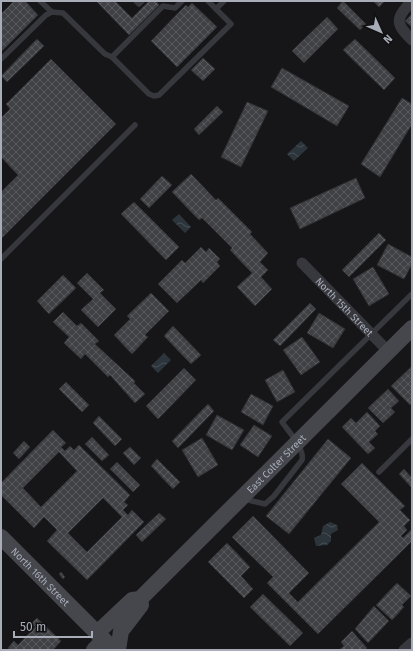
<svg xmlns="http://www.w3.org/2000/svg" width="413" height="651" font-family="'Fira Sans',sans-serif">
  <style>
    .water { fill: url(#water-waves) }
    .building { fill: url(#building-cross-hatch); stroke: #303034; fill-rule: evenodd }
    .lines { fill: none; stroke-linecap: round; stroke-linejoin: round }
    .lane { stroke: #37383d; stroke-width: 5.5 }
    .street { stroke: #37383d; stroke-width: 11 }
    .secondary { stroke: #45474d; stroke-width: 16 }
    .labels { text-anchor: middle; stroke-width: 3.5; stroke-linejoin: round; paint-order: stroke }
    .street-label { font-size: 10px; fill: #a8adb8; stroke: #111113 }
  </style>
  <defs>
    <pattern id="water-waves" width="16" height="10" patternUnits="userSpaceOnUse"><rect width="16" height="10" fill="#2c353c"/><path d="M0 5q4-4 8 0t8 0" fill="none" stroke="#485056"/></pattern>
    <pattern id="building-cross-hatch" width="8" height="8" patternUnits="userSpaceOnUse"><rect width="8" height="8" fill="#404145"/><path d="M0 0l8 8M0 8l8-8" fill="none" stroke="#595a5e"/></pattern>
  </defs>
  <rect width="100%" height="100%" fill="#161618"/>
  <g class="water">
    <polygon points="301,141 308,148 294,161 287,154"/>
    <polygon points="179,214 191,227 185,233 172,220"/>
    <polygon points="164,353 171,360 158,373 151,366"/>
    <polygon points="330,522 337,525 338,530 331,534 331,541 327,545 316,546 314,538 321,535 323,526"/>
  </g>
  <g class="building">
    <polygon points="14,1 25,1 38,15 1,52 1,14"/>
    <polygon points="96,1 115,1 132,18 149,1 156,1 159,5 129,35"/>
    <polygon points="343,1 366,24 360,30 337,8"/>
    <polygon points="373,1 385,1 379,7"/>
    <polygon points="192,3 217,27 177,67 151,41 186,5 188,7"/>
    <polygon points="412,14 412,27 405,21"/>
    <polygon points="327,17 338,29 304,63 292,51"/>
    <polygon points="37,39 44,46 7,82 1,76"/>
    <polygon points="355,39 395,78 384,90 343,50"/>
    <polygon points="203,58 215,69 203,81 191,70"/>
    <polygon points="51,59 116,124 1,239 1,192 18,175 1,157 1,118 10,109 6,104"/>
    <polygon points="282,68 349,106 337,126 271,87"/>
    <polygon points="402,98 412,104 412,124 380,177 361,164"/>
    <polygon points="247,102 268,111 241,167 221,157"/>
    <polygon points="217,106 223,112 199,135 194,129"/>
    <polygon points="191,174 216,200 218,198 252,232 250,234 268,253 260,262 268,270 261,277 272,289 255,306 237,287 252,273 230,250 232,248 202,218 199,220 172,192"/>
    <polygon points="162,176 172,185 149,208 140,199"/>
    <polygon points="356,178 365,198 300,229 290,208"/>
    <polygon points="134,202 179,247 166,260 121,214"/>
    <polygon points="379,233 386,240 349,277 342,270"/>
    <polygon points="388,244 412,257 412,264 404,279 377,265"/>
    <polygon points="201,247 206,252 209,248 220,259 217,262 220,266 203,283 201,280 177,303 158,284 182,260 185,263"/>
    <polygon points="373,267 389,294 369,306 353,279"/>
    <polygon points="87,273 104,290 100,293 116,309 98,327 81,310 93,299 77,283"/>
    <polygon points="63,275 76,288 49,314 37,301"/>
    <polygon points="151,293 169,311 145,335 148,337 132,354 114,335 130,319 127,316"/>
    <polygon points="310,303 316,309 280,346 273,340"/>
    <polygon points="63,312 77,326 81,323 99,341 95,344 135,381 134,383 145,394 135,403 110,375 108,377 85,354 81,359 64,343 69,337 53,322"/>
    <polygon points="319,313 345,329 333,348 307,333"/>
    <polygon points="173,326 201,355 191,364 164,336"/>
    <polygon points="302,337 320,362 301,375 283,350"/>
    <polygon points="411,367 412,403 410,405 391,386"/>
    <polygon points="184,368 196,380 158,419 146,406"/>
    <polygon points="283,370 295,392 277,402 265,380"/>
    <polygon points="66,382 89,405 82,412 59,389"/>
    <polygon points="388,389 399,401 391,408 395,412 383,423 368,408"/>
    <polygon points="251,394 273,406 263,425 241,412"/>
    <polygon points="208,404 214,411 178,448 172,441"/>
    <polygon points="367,412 380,426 375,431 378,434 369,442 375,448 368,454 342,427 351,418 356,423"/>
    <polygon points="217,415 244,430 232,450 206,435"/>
    <polygon points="99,416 122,439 115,446 93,423"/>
    <polygon points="254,425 272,436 258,457 240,445"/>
    <path d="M53,430L66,443L61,447L65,451L70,446L74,450L79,445L130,495L124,502L128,505L123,510L128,515L132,510L144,522L87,580L47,541L57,530L44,517L34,528L1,495V483ZM59,452L77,471L41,507L23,488ZM103,498L122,517L87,552L68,533Z"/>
    <polygon points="92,437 109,455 102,461 85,444"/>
    <polygon points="202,438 218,465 198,477 182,450"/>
    <polygon points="328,439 351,458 289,534 266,516"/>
    <polygon points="24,441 30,447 19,459 13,453"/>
    <polygon points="130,447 141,458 134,465 123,453"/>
    <polygon points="157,459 180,482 173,489 151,466"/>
    <polygon points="117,462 140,485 133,492 110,469"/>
    <polygon points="362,463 405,506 400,510 410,520 404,526 407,530 401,536 403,538 412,529 412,541 318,634 267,583 273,577 232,537 253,516 309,573 289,593 298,602 379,522 341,484"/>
    <polygon points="404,469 412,478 412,488 399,474"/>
    <polygon points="159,513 166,519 142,542 136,535"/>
    <polygon points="227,543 250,567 241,576 253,589 244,598 208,562"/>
    <polygon points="61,572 65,577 63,579 59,574"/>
    <polygon points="397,583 411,596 402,605 404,607 392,620 376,605"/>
    <polygon points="263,594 303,633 290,646 250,607"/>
    <polygon points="374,606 389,621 368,643 355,629"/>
    <polygon points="37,618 61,641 53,650 10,650 8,648 14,641 18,645 35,627 31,624"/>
    <polygon points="352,631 367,648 365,650 339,650 344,646 341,642"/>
  </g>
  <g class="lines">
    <g class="lane">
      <polyline points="40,1 52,12"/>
      <polyline points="136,1 139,4 142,1"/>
      <polyline points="208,1 216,9"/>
      <polyline points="112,57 163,6 175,8 182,1"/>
      <polyline points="1,59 46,15 52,12 63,13 105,54 112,57 149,94 154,96 159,95 231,24 216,9 224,1"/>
      <polyline points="1,259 135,125"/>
      <polyline points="379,472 412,439"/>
      <path d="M244,499L265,504L274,496L302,460C305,449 289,432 282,422L412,294"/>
    </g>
    <g class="street">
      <path d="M412,1C395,19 395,23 412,40"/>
      <path id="s1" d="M302,263L388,351"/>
      <polyline points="404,650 412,643"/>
    </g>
    <g class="secondary">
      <path id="s2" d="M1,537L114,650"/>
      <path id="s3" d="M97,633L132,600L140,599L412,328"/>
      <polyline points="94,650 104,640"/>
      <polyline points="118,650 121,631 141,605 140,599"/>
    </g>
  </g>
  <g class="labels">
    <g class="street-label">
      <text dy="4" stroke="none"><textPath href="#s1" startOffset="61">North 15th Street</textPath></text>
      <text dy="4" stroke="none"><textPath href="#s3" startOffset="248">East Colter Street</textPath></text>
      <text dy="4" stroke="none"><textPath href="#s2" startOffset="56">North 16th Street</textPath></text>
    </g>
  </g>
  <rect width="413" height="651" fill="none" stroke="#a8adb8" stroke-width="4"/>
  <g transform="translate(381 32) rotate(135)" stroke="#111113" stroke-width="3" paint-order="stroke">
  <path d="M0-3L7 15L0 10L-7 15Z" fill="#a8adb8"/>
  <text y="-6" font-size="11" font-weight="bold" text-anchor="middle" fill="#a8adb8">N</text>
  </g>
  <path d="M14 631v6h78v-6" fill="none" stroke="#a8adb8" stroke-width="2"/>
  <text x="20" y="631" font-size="12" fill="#a8adb8" stroke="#111113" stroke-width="3" paint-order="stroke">50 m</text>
</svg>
